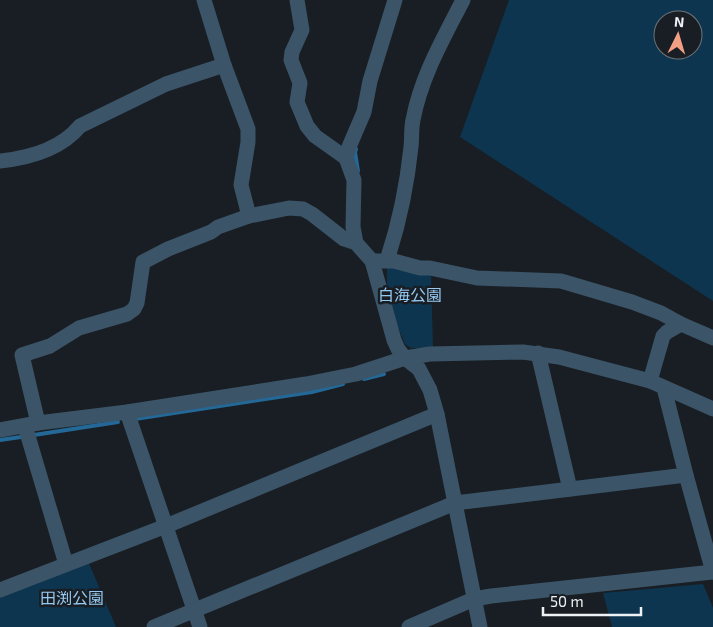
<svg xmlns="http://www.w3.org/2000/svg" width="713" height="627" font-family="'Exo 2','Noto Sans JP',sans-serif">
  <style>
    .green { fill: #0e354f; fill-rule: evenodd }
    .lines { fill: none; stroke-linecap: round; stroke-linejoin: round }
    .stream { stroke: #236896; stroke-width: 4 }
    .minor { stroke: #3b5468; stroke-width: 15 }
    .labels { text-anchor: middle; stroke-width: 5; stroke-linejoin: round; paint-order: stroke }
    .park-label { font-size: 16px; fill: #96c9f1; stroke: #181e23 }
  </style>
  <rect width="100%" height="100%" fill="#181e23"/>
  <g class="green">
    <path d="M509,0H713V301L460,137ZM663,20H693V50H663Z"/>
    <polygon points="387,265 431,274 433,348 411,348 405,344 397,325 387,289"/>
    <polygon points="88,561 116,627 0,627 0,597"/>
    <polygon points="703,584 713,608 713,627 612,627 603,593"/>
  </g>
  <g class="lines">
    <g class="stream">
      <polyline points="356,149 355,152 358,171"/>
      <polyline points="364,379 384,374"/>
      <polyline points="135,419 312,392 343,384"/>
      <polyline points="34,435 118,422"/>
      <polyline points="0,440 21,437"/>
    </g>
    <g class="minor">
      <polyline points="204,0 224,65 248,129 248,142 241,185 249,216"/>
      <polyline points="297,0 302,30 292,52 291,60 300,83 297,102 307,126 315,136 346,158"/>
      <path d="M0,161C29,158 61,149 80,126L166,84L224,65"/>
      <polyline points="356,243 353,227 354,180 346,158 349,147 364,112 370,81 395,0"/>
      <path d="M387,260C399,224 407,185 411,147C412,139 411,129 413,120C421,77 443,39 463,0"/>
      <polyline points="372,261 394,261 420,268 430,268 477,278 561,281 632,302 661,313 681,324 713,338"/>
      <polyline points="538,353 570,489"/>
      <polyline points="650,381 663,336 667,332 681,324"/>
      <polyline points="664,388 686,475 713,572"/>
      <polyline points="127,412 200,627"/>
      <polyline points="38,423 22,355 50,346 79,328 127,314 134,309 137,303 143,262 168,249 211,232 218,227 249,216 289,208 303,209 312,214 344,239 356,243 372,261 394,340 398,349 405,358 419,369 430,390 437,414 480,627"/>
      <polyline points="25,426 66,564"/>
      <polyline points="0,430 38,423 127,412 306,384 356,374 405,358 430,354 523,352 559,357 650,381 713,409"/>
      <polyline points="0,590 166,526 437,414"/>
      <polyline points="154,627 455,503 686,475"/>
      <polyline points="409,627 474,599 491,596 713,572"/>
    </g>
  </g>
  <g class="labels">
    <g class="park-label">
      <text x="410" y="301">白海公園</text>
      <text x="72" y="604">田渕公園</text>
    </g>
  </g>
  <g transform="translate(678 35) rotate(5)"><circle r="24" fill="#181e23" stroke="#6e7377"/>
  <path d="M0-4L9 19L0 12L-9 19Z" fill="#f39f83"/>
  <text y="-8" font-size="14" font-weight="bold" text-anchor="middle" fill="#eef2f5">N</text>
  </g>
  <path d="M543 607v8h98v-8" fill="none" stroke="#eef2f5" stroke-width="2.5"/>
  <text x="550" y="607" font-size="15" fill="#eef2f5" stroke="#181e23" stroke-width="4" paint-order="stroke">50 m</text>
</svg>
